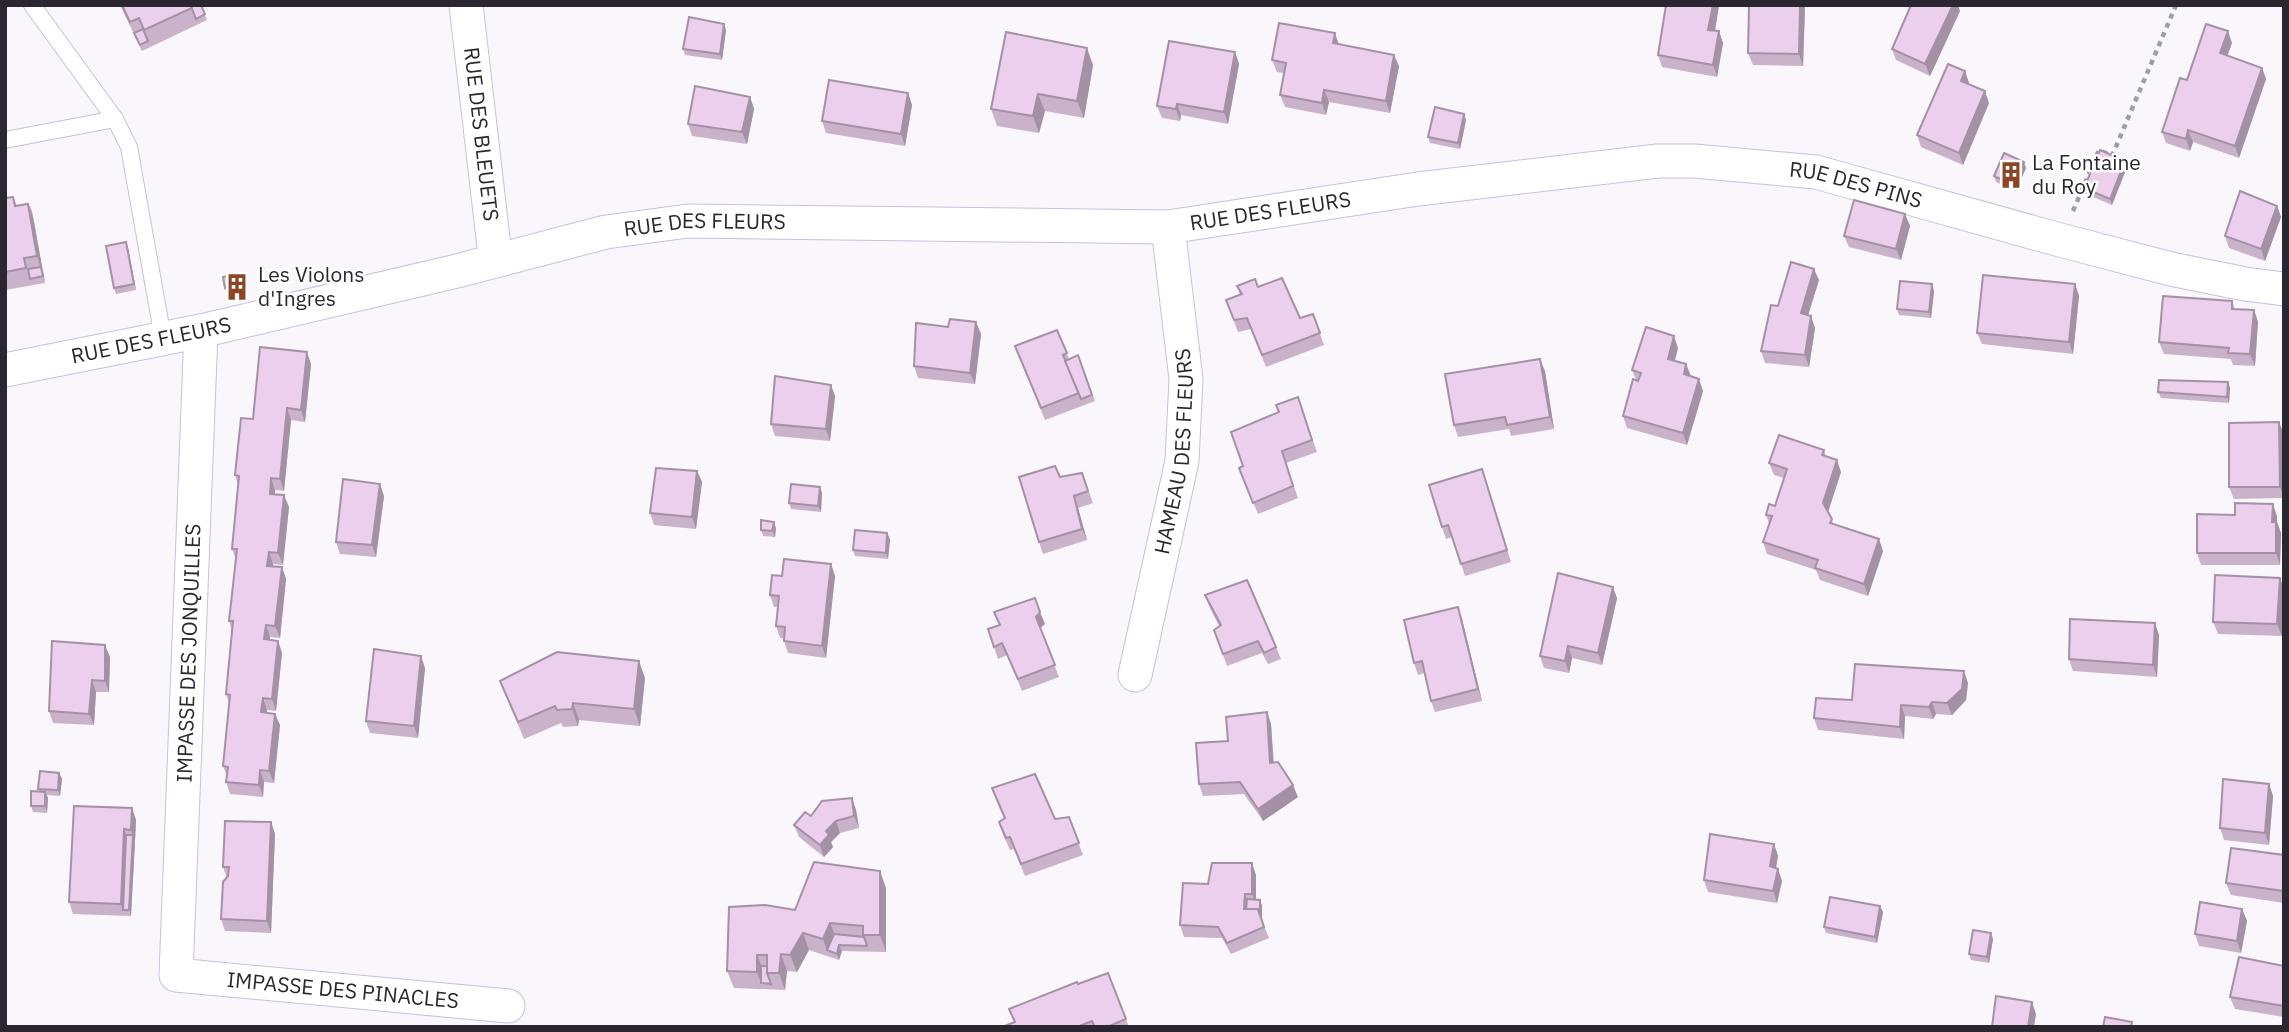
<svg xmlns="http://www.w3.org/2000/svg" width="2289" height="1032" font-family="'IBM Plex Sans',sans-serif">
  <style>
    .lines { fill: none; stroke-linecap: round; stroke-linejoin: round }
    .lane-casing { stroke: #cbbfdb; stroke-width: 18 }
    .street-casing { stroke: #cbbfdb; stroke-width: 35 }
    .path { stroke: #a09da5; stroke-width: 4.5; stroke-dasharray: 5 5; stroke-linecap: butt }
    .lane { stroke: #fff; stroke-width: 16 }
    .street { stroke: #fff; stroke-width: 33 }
    .wall { fill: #cab2cb }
    .shaded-wall { fill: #a491a5 }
    .building { fill: #ebcfec; stroke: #a491a5; stroke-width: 2 }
    .labels { text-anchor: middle; stroke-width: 5; stroke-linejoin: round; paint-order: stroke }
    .street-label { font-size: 21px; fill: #2b2731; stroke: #fff }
    .poi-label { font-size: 21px; fill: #2b2731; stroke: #fff; text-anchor: start }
  </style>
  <rect width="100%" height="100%" fill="#f9f6fc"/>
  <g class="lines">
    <defs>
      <g id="lane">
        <polyline points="32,5 115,119 129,147 163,338"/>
        <polyline points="5,140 115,119"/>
      </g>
      <g id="street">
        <path id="s1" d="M466,5L494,247L500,259"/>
        <path id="s2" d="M201,331L176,975L508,1006"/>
        <path id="s3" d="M5,370L201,331L457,271L606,232L688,221L1168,227L1418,189L1658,161H1694L1816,172L2060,240L2171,269L2245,284L2284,289"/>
        <path id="s4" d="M1135,675L1182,461L1186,379L1168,227"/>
      </g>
    </defs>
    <use href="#lane" class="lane-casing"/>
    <use href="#street" class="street-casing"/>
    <polyline class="path" points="2073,211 2099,150 2112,156 2176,5"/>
    <use href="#lane" class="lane"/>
    <use href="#street" class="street"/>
  </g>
  <g class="wall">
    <polygon points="120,5 201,5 207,20 142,51"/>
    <polygon points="1666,5 1719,5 1715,31 1723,43 1717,77 1662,67 1658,55"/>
    <polygon points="1805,5 1803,66 1753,65 1748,53"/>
    <polygon points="1960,11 1930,76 1896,60 1892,49"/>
    <polygon points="726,30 722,60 685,55 683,49"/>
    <polygon points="2232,43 2227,56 2262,68 2266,79 2239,158 2193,142 2190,151 2166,143 2162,132 2187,80"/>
    <polygon points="1339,44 1399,66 1390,113 1329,102 1326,115 1285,107 1280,95 1284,73 1277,72 1272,60"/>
    <polygon points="1235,52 1239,64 1228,124 1181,115 1180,121 1162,118 1157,106"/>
    <polygon points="1093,65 1084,118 1045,111 1039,133 997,126 991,109"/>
    <polygon points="1965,71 1969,84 1989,103 1963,165 1921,147 1917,135"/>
    <polygon points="908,93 912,105 905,146 826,133 822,121"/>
    <polygon points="750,97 754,109 747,144 692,136 688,124"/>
    <polygon points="1464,114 1466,120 1460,149 1430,143 1428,137"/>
    <polygon points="2127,167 2112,205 2086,194 2084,188"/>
    <polygon points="2026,168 2016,191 1996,182 1994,176"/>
    <polygon points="13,197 17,206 30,206 34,221 45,283 5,290 5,198"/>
    <polygon points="2277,206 2281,217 2265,261 2229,248 2225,236"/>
    <polygon points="1905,214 1910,226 1901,260 1849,247 1844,236"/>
    <polygon points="128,248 136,290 116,294 114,288"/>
    <polygon points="246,279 248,290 227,294 225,288"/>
    <polygon points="1819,280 1808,315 1815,328 1809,367 1765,363 1761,351 1778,306"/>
    <polygon points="2075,284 2079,296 2073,354 1982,344 1977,333"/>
    <polygon points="1237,286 1258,287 1300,318 1313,314 1324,345 1266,367 1251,329 1238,332 1226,300 1240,295"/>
    <polygon points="1934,291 1931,318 1899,315 1897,309"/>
    <polygon points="2232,301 2235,309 2254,310 2258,322 2255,366 2233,365 2231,359 2164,354 2159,342"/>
    <polygon points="976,322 981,334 975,384 918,378 914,366 948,327"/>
    <polygon points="1057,330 1069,359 1078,355 1095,401 1045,420 1015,346"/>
    <polygon points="1678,348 1675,361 1703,391 1687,445 1627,428 1623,416 1636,380 1632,370"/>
    <polygon points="311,364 305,422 291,420 284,491 275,490 275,494 289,507 283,565 273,564 273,566 282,567 286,579 280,638 270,637 270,640 278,641 282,653 276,711 267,710 267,713 275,714 280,725 274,783 264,782 263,797 230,794 226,782 227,776 223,766 229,703 226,694 232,630 229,621 236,560 232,549 238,485 235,475 253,419"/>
    <polygon points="1545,371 1554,429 1511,436 1509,429 1458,437 1454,425"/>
    <polygon points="2230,388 2229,403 2161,398 2158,392"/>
    <polygon points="835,396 830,441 775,436 771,424"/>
    <polygon points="1298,397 1317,452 1286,463 1298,498 1258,514 1239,468 1243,466 1279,413 1276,405"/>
    <polygon points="2284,434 2284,498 2234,499 2229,487"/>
    <polygon points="1824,450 1826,456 1841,472 1828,512 1834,525 1883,551 1868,596 1820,580 1816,570 1767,554 1763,542 1769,523 1766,515 1775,506 1784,478 1774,475 1769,463"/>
    <polygon points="697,471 702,482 696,529 654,525 650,513"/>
    <polygon points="1082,473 1093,503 1078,508 1087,540 1043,554 1039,542 1060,477"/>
    <polygon points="1486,481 1511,562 1465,576 1452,537 1446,539 1442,527"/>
    <polygon points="822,493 821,512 791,509 789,503"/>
    <polygon points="384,496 376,557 340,554 336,542"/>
    <polygon points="2277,516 2277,522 2281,533 2280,565 2201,565 2197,553"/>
    <polygon points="776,528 775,537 763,536 761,530"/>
    <polygon points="890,539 888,559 855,556 853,550"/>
    <polygon points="831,564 835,576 826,658 788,653 784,641 784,638 780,638 776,626 778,607 774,607 770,595 782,576"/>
    <polygon points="2280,578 2284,589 2282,636 2218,634 2213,622"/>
    <polygon points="1205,595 1276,647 1281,659 1268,664 1262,653 1227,666 1214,630 1219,626 1209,606"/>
    <polygon points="1617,598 1602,665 1572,658 1569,673 1544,668 1540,656"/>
    <polygon points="1462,619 1482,701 1435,712 1431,701 1424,673 1418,675 1414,663"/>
    <polygon points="1045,624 1040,628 1059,677 1022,691 1007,655 998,659 988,629"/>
    <polygon points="2159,635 2157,677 2073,671 2069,659"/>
    <polygon points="110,657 109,692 96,692 94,725 53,723 49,711"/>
    <polygon points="425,668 418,738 370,733 366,721"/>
    <polygon points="645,678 640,726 579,720 578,726 563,727 561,723 524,739 500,681"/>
    <polygon points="1968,683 1966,700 1952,715 1936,714 1933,719 1905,716 1904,739 1818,730 1814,718 1852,700"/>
    <polygon points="1267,712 1271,724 1274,763 1298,797 1263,821 1244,794 1203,796 1199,784 1228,741"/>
    <polygon points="59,773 62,779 60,796 47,795 48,798 47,813 33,812 31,806 39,792 38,789"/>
    <polygon points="2269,784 2273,796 2269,845 2224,840 2220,828"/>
    <polygon points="992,788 1055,819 1069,817 1083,855 1025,876 1014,849 1010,850 1003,834 999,822 1004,818"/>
    <polygon points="852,798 856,810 859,828 840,833 831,842 833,847 824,857 799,837 794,825 811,816"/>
    <polygon points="132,808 136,820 131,916 73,914 69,902"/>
    <polygon points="271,822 275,834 271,933 225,931 221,919 227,878 223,867"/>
    <polygon points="1774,844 1778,856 1776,868 1782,881 1777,903 1708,892 1704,880"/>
    <polygon points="2284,855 2284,903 2231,895 2226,883"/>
    <polygon points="1256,875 1256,900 1260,900 1262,906 1262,921 1269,938 1231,954 1222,938 1184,937 1180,925 1208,884"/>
    <polygon points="886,888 886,952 842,951 839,960 809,950 797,972 787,971 785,990 734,988 727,971 795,910"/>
    <polygon points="2242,909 2247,921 2241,953 2199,946 2195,934"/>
    <polygon points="1883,912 1877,943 1826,933 1824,927"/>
    <polygon points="1993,939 1989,963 1971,960 1969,954"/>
    <polygon points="2284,966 2284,1017 2235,1009 2230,997"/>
    <polygon points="1108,973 1129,1027 1002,1027 1014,1022 1009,1009"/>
  </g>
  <g class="shaded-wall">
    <polygon points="1713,5 1719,5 1713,42 1708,30"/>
    <polygon points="1800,5 1805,5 1803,66 1799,54"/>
    <polygon points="1953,5 1958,5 1960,11 1930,76 1925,64"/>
    <polygon points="724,24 726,30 722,60 720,54"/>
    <polygon points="1719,31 1723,43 1717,77 1713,65"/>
    <polygon points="2228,31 2232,43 2224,65 2220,53"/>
    <polygon points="1335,33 1339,45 1333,43"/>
    <polygon points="1087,48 1093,65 1084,118 1077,101"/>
    <polygon points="1235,52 1239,64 1228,124 1224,112"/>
    <polygon points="1394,55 1399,66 1390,113 1386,101"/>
    <polygon points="2262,68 2266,79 2239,158 2235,146"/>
    <polygon points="1965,71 1969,83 1965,92 1961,81"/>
    <polygon points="1324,90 1329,102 1326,115 1322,103"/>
    <polygon points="1985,91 1989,103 1963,165 1959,153"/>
    <polygon points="908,93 912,105 905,146 901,134"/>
    <polygon points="1038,94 1045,111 1039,133 1033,116"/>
    <polygon points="750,97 754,109 747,144 742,132"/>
    <polygon points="1177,104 1181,115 1180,121 1176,109"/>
    <polygon points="1464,114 1466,120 1460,149 1458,143"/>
    <polygon points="2188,130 2193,142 2190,151 2186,139"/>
    <polygon points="2125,161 2127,167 2112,205 2110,199"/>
    <polygon points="2024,162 2026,168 2016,191 2013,185"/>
    <polygon points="28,204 32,215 30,206 32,212 45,283 37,256"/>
    <polygon points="2277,206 2281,217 2265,261 2261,249"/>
    <polygon points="1905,214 1910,226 1901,260 1896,249"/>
    <polygon points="126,242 128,248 136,290 134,284"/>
    <polygon points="1814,269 1819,280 1805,325 1801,313"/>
    <polygon points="1932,284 1934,291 1931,318 1929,312"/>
    <polygon points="2075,284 2079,296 2073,354 2069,342"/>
    <polygon points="2254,310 2258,322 2255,366 2250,354"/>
    <polygon points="1811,316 1815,328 1809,367 1805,355"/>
    <polygon points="976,322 981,334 975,384 970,373"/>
    <polygon points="1674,336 1678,348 1672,370 1668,359"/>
    <polygon points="307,352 311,364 305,422 301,410"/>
    <polygon points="1540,359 1545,371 1554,429 1550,417"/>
    <polygon points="1686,364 1691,376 1684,374"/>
    <polygon points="1699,379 1703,391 1687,445 1683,433"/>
    <polygon points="2228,382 2230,388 2229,403 2227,397"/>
    <polygon points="831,385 835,396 830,441 826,429"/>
    <polygon points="287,408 291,420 284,491 280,479"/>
    <polygon points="2279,422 2284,434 2284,496 2280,487"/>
    <polygon points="1837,460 1841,472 1827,515 1823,503"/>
    <polygon points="697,471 702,482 696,529 692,517"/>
    <polygon points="271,478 275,490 274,506 270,494"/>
    <polygon points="380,484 384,496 376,557 372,545"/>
    <polygon points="820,487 822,493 821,512 818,506"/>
    <polygon points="284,495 289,507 283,565 278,553"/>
    <polygon points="1074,496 1078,508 1087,540 1082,529"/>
    <polygon points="2273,504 2277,516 2277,522 2281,533 2280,565 2276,553 2272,522"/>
    <polygon points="774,522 776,528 775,537 772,531"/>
    <polygon points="887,533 890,539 888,559 886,553"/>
    <polygon points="1879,539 1883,551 1868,596 1864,584"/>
    <polygon points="269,552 273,564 271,577 267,566"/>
    <polygon points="831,564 835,576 826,658 822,646"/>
    <polygon points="282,567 286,579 280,638 275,626"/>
    <polygon points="2280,578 2284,589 2282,636 2277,624"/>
    <polygon points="1613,587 1617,598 1602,665 1598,653"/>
    <polygon points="1458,607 1462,619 1482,701 1478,689"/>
    <polygon points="1040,612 1045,624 1040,628 1036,617"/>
    <polygon points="2155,623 2159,635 2157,677 2153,665"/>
    <polygon points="266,625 270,637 269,651 264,639"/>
    <polygon points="278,641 282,653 276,711 272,699"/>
    <polygon points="105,645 110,657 109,692 105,681"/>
    <polygon points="1568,646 1572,658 1569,673 1565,661"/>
    <polygon points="421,656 425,668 418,738 414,726"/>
    <polygon points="639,661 645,678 640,726 634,709"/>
    <polygon points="1964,671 1968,683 1966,700 1952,715 1947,703"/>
    <polygon points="92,680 96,692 94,725 89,714"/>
    <polygon points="263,698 267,710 265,724 261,712"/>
    <polygon points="1932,702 1936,714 1933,719 1929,707"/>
    <polygon points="573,703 579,720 578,726 572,709"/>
    <polygon points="1901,705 1905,716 1904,739 1900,727"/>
    <polygon points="1267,712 1271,724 1274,775 1270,763"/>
    <polygon points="275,714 280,725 274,783 269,771"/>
    <polygon points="260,770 264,782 263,797 259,785"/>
    <polygon points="59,773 62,779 60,796 58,790"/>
    <polygon points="2269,784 2273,796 2269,845 2265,833"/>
    <polygon points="1293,785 1298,797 1263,821 1258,809"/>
    <polygon points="45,792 48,798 47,813 45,806"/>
    <polygon points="852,798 856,810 859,828 854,816"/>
    <polygon points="132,808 136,820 135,842 131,830"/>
    <polygon points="836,821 840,833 831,842 833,847 824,857 820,845 826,831"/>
    <polygon points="271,822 275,834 271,933 267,921"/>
    <polygon points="124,829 129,841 123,910 121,904"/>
    <polygon points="133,835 135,842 131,916 129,910"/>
    <polygon points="1774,844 1778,856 1774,878 1770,866"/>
    <polygon points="1252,863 1256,875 1256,906 1252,894"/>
    <polygon points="1778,869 1782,881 1777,903 1773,891"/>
    <polygon points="880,871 886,888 886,952 880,935"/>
    <polygon points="1245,894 1249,905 1248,914 1244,909"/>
    <polygon points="1260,900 1262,906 1262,921 1260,915"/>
    <polygon points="1880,906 1883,912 1877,943 1875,937"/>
    <polygon points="2242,909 2247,921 2241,953 2237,941"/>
    <polygon points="830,923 837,940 827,950 829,956 823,939"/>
    <polygon points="803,933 809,950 797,972 790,955"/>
    <polygon points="1991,933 1993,939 1989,963 1987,957"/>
    <polygon points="839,945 842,951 839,960 837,954"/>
    <polygon points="781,954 787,971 785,990 779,973"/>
    <polygon points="757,955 764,972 761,983 757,972"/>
    <polygon points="2032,1002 2036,1014 2034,1027 2028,1027"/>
  </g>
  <g class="building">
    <polygon points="122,5 191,5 192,8 144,30 139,18 130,22"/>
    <polygon points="193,5 201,5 205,14 196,19 191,6"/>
    <polygon points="1666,5 1713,5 1708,30 1719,31 1713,65 1658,55"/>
    <polygon points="1749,5 1800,5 1799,54 1748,53"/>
    <polygon points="1911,5 1953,5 1925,64 1892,49"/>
    <polygon points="689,17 724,24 720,54 683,49"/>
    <polygon points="1279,23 1335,33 1333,43 1394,55 1386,101 1324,90 1322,103 1280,95 1286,63 1272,60"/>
    <polygon points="2206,24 2228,31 2220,53 2262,68 2235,146 2188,130 2186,139 2162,132 2180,78 2187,80"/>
    <polygon points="143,29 148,41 140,45 134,33"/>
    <polygon points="1006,32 1087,48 1077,101 1038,94 1033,116 991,109"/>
    <polygon points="1169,41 1235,52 1224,112 1177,104 1176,109 1157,106"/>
    <polygon points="1948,64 1965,71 1961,81 1985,91 1959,153 1917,135"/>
    <polygon points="829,80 908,93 901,134 822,121"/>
    <polygon points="695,86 750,97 742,132 688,124"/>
    <polygon points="1435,107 1464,114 1458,143 1428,137"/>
    <polygon points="2100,150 2125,161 2110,199 2084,188"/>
    <polygon points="2004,153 2024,162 2013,185 1994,176"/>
    <polygon points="2240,191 2277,206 2261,249 2225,236"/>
    <polygon points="13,197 15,206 28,204 37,256 24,258 26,268 5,272 5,198"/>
    <polygon points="1854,200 1905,214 1896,249 1844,236"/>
    <polygon points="126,242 134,284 114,288 106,246"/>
    <polygon points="1791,262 1814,269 1801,313 1811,316 1805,355 1761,351 1771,305 1778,306"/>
    <polygon points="41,267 43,276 30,279 28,269"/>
    <polygon points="243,273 246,284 225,288 223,277"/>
    <polygon points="1983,275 2075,284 2069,342 1977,333"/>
    <polygon points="1282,278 1300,318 1313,314 1320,333 1262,355 1247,318 1234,320 1226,300 1242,294 1237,286 1255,279 1258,287"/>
    <polygon points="1900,281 1932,284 1929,312 1897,309"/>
    <polygon points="2163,296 2232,301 2232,309 2254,310 2250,354 2228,353 2229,348 2159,342"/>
    <polygon points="950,319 976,322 970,373 914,366 916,323 948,327"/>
    <polygon points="1646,327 1674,336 1668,359 1686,364 1684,374 1699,379 1683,433 1623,416 1633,379 1638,381 1641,373 1632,370"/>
    <polygon points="1057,330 1067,353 1063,355 1079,393 1041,408 1015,346"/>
    <polygon points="260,347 307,352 301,410 287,408 280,479 271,478 270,494 284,495 278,553 269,552 267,566 282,567 275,626 266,625 264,639 278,641 272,699 263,698 261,712 275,714 269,771 260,770 259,785 226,782 228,767 223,766 230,695 226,694 233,621 229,621 237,549 232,549 239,476 235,475 241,418 253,419"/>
    <polygon points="1078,355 1092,395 1081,399 1065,361"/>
    <polygon points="1540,359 1550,417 1507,425 1505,417 1454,425 1445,374"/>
    <polygon points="775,376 831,385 826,429 771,424"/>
    <polygon points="2159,380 2228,382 2227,397 2158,392"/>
    <polygon points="1298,397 1312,440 1282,451 1293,486 1253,503 1239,468 1243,466 1231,432 1279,412 1276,405"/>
    <polygon points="2279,422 2280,487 2229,487 2229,423"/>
    <polygon points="1779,435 1824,450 1822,455 1837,460 1823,503 1832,519 1830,523 1879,539 1864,584 1815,568 1818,560 1763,542 1772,516 1766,515 1769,504 1775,506 1787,469 1769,463"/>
    <polygon points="1055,466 1060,477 1082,473 1088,491 1074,496 1082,529 1039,542 1019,477"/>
    <polygon points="656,468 697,471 692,517 650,513"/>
    <polygon points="1482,469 1507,550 1461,564 1448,525 1442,527 1429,485"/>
    <polygon points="343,479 380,484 372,545 336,542"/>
    <polygon points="791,484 820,487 818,506 789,503"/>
    <polygon points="2235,503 2273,504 2272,522 2276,522 2276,553 2197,553 2197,514 2235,515"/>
    <polygon points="761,520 774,522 772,531 761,530"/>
    <polygon points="855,530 887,533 886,553 853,550"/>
    <polygon points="784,559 831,564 822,646 784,641 785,627 776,626 779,596 770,595 772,575 782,576"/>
    <polygon points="1558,573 1613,587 1598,653 1568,646 1565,661 1540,656"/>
    <polygon points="2215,575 2280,578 2277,624 2213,622"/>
    <polygon points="1247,580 1276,647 1264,653 1258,641 1223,654 1214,630 1221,625 1205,595"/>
    <polygon points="1035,598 1040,612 1036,617 1055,665 1018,679 1002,643 994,647 988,629 1000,625 994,612"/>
    <polygon points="1458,607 1478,689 1431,701 1422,661 1414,663 1404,620"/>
    <polygon points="2070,619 2155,623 2153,665 2069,659"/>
    <polygon points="52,641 105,645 105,681 92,680 89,714 49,711"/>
    <polygon points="374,649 421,656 414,726 366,721"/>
    <polygon points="557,652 639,661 634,709 573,703 572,709 557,710 555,706 518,722 500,681"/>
    <polygon points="1855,664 1964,671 1962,689 1947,703 1932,702 1929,707 1901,705 1900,727 1814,718 1816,698 1852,700"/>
    <polygon points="1267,712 1270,763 1278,762 1293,785 1258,809 1240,782 1199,784 1196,743 1228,741 1226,717"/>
    <polygon points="40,771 59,773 58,790 38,789"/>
    <polygon points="1035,774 1055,819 1069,817 1079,843 1021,864 1010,837 1006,838 999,822 1005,818 992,788"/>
    <polygon points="2223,779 2269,784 2265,833 2220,828"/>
    <polygon points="31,791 45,792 45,806 31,806"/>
    <polygon points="852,798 854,816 836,821 826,831 829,835 820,845 794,825 805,812 811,816 822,801"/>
    <polygon points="74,806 132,808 131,830 124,829 121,904 69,902"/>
    <polygon points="225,821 271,822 267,921 221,919 223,882 228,876 229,867 223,867"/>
    <polygon points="1710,834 1774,844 1770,866 1778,869 1773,891 1704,880"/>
    <polygon points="126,835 133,835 129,910 123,910"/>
    <polygon points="2231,848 2284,855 2284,891 2226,883"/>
    <polygon points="814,862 880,871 880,935 863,935 863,926 830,923 823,939 803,933 790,955 781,954 779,973 767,973 767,955 757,955 757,972 727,971 729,907 765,905 795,910"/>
    <polygon points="1212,863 1252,863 1252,894 1245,894 1244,909 1258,909 1264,927 1227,943 1218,927 1180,925 1183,883 1208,884"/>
    <polygon points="1830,897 1880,906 1875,937 1824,927"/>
    <polygon points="1247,899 1260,900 1260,915 1258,909 1246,909"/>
    <polygon points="2200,902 2242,909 2237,941 2195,934"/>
    <polygon points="1973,930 1991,933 1987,957 1969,954"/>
    <polygon points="834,934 864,937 867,946 839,945 837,954 827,950"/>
    <polygon points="2239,957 2284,966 2284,1006 2230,997"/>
    <polygon points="761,966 767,966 767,973 771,984 761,983"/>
    <polygon points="1108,973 1126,1019 1107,1027 1095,1027 1092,1021 1077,1027 1002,1027 1015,1022 1009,1009 1077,982 1078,984"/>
    <polygon points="1996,996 2032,1002 2028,1027 1992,1027"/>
    <polygon points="2105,1017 2132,1022 2131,1027 2103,1027"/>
  </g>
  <defs>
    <symbol id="building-bare" viewBox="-9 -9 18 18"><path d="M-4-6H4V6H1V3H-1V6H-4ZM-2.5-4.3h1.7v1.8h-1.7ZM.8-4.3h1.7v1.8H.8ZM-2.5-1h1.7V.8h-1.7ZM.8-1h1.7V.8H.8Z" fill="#8d4623" stroke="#fff" stroke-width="2.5" paint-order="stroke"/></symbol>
  </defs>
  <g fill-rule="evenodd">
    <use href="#building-bare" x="1992" y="156" width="38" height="38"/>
    <use href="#building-bare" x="218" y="268" width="38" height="38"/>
  </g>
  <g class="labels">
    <g class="street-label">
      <text dy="7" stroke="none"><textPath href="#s1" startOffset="130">RUE DES BLEUETS</textPath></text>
      <text dy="7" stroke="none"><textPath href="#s3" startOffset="1874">RUE DES PINS</textPath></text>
      <text dy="7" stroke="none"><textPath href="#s3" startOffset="1283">RUE DES FLEURS</textPath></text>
      <text dy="7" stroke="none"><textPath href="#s3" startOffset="716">RUE DES FLEURS</textPath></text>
      <text dy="7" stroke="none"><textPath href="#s3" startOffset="149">RUE DES FLEURS</textPath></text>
      <text dy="7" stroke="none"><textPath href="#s4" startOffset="228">HAMEAU DES FLEURS</textPath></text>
      <text transform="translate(189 653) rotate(-88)" y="7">IMPASSE DES JONQUILLES</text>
      <text dy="7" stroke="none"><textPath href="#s2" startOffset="812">IMPASSE DES PINACLES</textPath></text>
    </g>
    <g class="poi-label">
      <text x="2032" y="170">La Fontaine<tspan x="2032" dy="24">du Roy</tspan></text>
      <text x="258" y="282">Les Violons<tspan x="258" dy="24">d'Ingres</tspan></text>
    </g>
  </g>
  <rect width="2289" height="1032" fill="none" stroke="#2b2731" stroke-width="14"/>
</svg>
